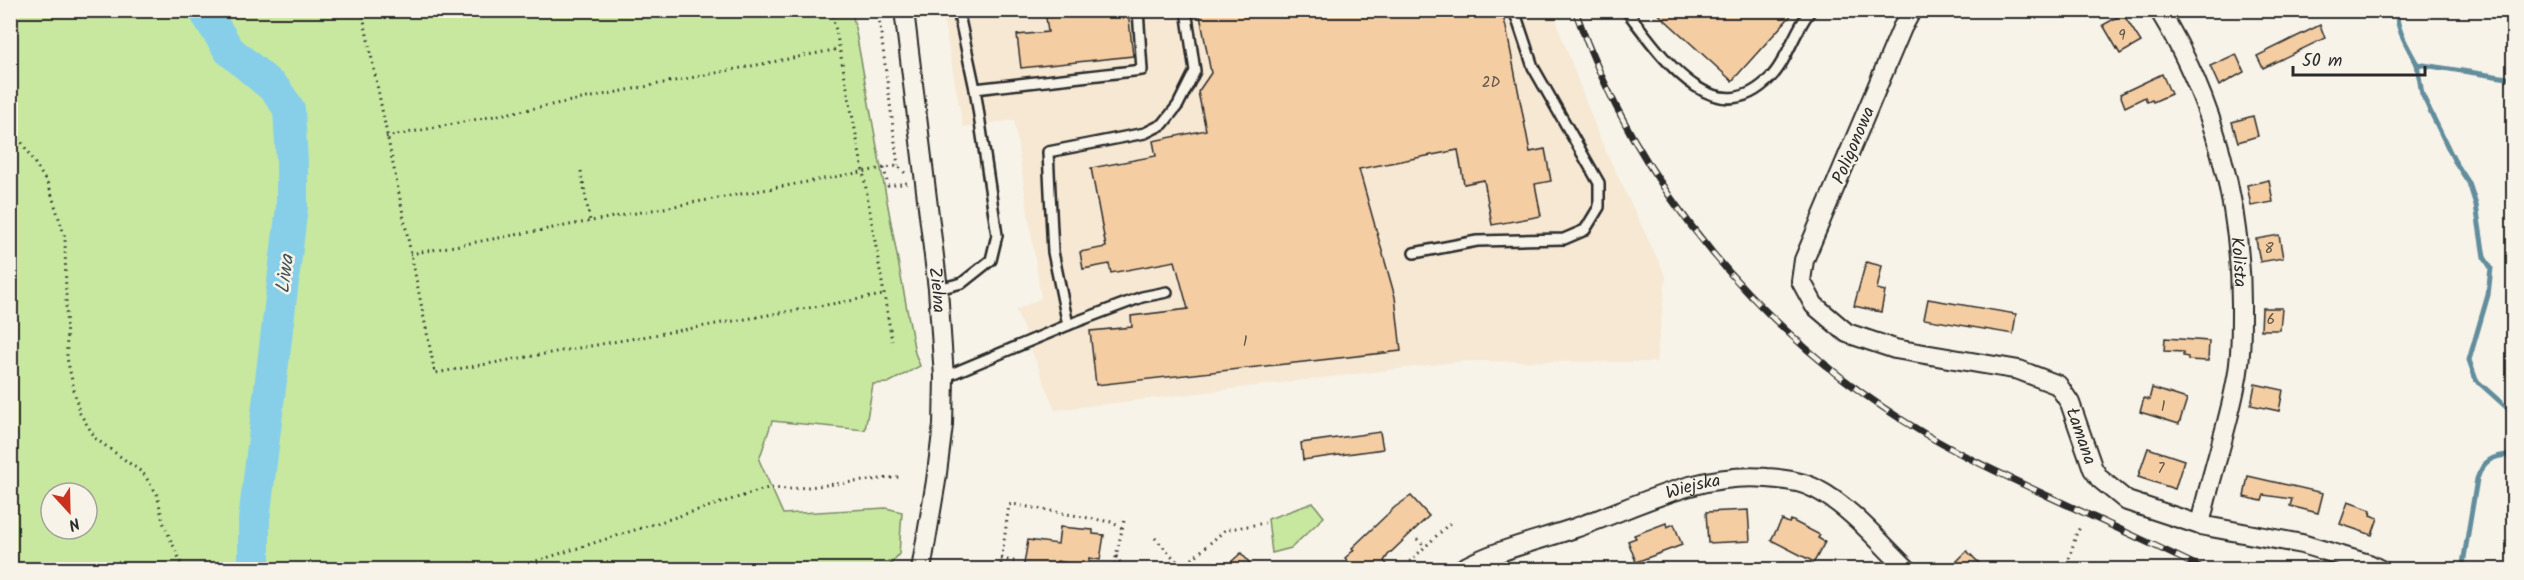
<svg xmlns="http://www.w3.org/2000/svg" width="2524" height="580" font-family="Kalam,sans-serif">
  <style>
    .built { fill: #f6e8d3 }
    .green { fill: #c8e8a0; stroke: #7a8a66; stroke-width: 1.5; fill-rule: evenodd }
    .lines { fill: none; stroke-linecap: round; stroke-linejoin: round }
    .stream { stroke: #628d9d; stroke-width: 5 }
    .river { stroke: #87cfe9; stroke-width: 32 }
    .building { fill: #f4cda3; stroke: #2b2b2b; stroke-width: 1.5 }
    .lane-casing { stroke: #2b2b2b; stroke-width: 14 }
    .street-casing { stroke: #2b2b2b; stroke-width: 22 }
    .path { stroke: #2b2b2b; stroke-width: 3; stroke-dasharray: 1.5 4.5; stroke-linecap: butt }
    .lane { stroke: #f7f3e8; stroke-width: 9 }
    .street { stroke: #f7f3e8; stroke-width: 18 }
    .rail-casing { stroke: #2b2b2b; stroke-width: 7 }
    .rail { stroke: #f7f3e8; stroke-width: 4.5; stroke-dasharray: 14; stroke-linecap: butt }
    .labels { text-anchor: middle; stroke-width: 5; stroke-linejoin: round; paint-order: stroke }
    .number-label { font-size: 15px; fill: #5d5449 }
    .street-label { font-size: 18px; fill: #2b2b2b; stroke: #f7f3e8 }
    .water-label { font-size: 20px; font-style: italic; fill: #42545a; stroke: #f7f3e8 }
  </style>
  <rect width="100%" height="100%" fill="#f7f3e8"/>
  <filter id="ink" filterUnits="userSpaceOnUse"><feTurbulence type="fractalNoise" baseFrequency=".0167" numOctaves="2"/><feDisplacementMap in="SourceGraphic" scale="12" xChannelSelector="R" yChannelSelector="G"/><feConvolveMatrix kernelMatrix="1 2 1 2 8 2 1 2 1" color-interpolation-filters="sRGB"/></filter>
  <g filter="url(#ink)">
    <polygon class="built" points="942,11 1554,11 1559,30 1600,139 1666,277 1656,362 1464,361 1055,410 1016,310 1041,298 1014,120 963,127"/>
    <g class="green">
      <path d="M10,11H852L915,353L920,366L888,383L873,384L865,430L772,421L759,460L783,514L886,508L902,512L899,554L886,570L11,569ZM51,493H87V529H51Z"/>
      <polygon points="1313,503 1324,517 1291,548 1272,553 1268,519"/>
    </g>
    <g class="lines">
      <g class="stream">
        <path d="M2397,10C2395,28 2409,49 2417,64L2514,79"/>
        <polyline points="2417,64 2422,94 2454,160 2469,183 2476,205 2484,257 2491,268 2488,295 2469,360 2476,380 2514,414"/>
        <path d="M2462,570L2477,479C2483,461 2492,455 2512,455L2514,440"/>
      </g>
      <polyline class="river" points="204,10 229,50 276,90 289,109 292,163 292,207 254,520 254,570"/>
    </g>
    <g class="building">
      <polygon points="1045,10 1128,10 1133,56 1021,68 1017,35 1048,32"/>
      <polygon points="1199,10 1501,10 1506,27 1530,152 1545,149 1551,181 1535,184 1541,216 1492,225 1484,180 1464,184 1458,150 1359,169 1395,297 1401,351 1096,385 1090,331 1132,327 1131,316 1188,309 1175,261 1111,273 1109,264 1083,269 1080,252 1106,247 1091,168 1156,156 1153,141 1206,130 1198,92 1211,73"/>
      <polygon points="1654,10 1796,10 1732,81"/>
      <polygon points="2123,14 2141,42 2120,54 2103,25"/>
      <polygon points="2320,25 2325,38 2263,68 2257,56"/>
      <polygon points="2236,54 2244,72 2219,86 2210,66"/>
      <polygon points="2162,74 2171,94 2153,102 2152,100 2147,102 2145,97 2125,107 2120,94"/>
      <polygon points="2253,116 2258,136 2238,142 2232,122"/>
      <polygon points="2269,180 2273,202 2251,206 2247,185"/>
      <polygon points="2279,235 2283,258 2260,262 2256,239"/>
      <polygon points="1866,262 1882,266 1877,289 1885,291 1881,312 1854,306"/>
      <polygon points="1928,299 2016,314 2013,334 1924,319"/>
      <polygon points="2262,308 2282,308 2280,330 2261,330"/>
      <polygon points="2165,338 2209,341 2208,361 2188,360 2188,357 2183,356 2183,352 2164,351"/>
      <polygon points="2255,384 2283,390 2279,411 2251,405"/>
      <polygon points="2152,388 2187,399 2179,424 2140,412 2144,398 2149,400"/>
      <polygon points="1380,432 1383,449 1303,460 1301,443"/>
      <polygon points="2148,448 2184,460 2175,489 2138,477"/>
      <polygon points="2248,476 2323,493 2318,513 2290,506 2292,499 2264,495 2262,501 2244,497"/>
      <polygon points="1411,496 1429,516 1388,555 1384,561 1392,570 1356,570 1345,558 1354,550 1352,548 1395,507"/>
      <polygon points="2348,502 2371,510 2370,515 2378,518 2372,535 2340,524"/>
      <polygon points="1748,510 1750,541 1708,543 1706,512"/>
      <polygon points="1782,520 1789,523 1791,520 1820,535 1818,538 1825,542 1814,562 1771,540"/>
      <polygon points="1666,523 1667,527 1674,524 1682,545 1636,562 1628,541 1636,538 1634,535"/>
      <polygon points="1060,527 1093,530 1093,534 1104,535 1100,560 1089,558 1089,562 1082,561 1081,565 1057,561 1055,570 1023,570 1028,540 1058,544"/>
      <polygon points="1967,551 1986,570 1948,570"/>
      <polygon points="1241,553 1256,570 1222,570"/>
    </g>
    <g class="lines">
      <defs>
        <g id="lane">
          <polyline points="958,10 975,89"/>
          <path d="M1626,10C1659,52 1713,137 1771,77C1787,61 1795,29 1811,10"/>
          <polyline points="1414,253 1477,241 1564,239 1585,230 1599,207 1599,183 1533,67 1514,10"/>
          <polyline points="938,289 962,283 991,260 997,235 975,89 1142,70 1138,10"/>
          <polyline points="1068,325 1142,297 1167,292"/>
          <polyline points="944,377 1068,325 1053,252 1048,152 1145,133 1163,124 1178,105 1195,71 1186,10"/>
        </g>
        <g id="street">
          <path id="s1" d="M904,10L938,289L944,377L943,425L936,481L921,570"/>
          <path id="s2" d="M1912,10L1902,28L1804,260L1801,281L1814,305L1847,333L1895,349L2019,370L2058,385L2070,403L2093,469L2100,479L2127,501L2200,525L2302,544L2369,564L2381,570"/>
          <path id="s3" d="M2159,10C2214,100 2242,205 2241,310C2241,334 2241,360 2236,383C2227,431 2210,477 2200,525"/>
          <path id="s4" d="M1460,570C1495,550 1537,541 1575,528C1639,506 1697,472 1767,478C1783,479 1801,481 1816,489C1851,507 1879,542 1908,570"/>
        </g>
      </defs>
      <use href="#lane" class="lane-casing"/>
      <use href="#street" class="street-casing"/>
      <g class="path">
        <polyline points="362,10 435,373 883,295"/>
        <polyline points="832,10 863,171 892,341"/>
        <polyline points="878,10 898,166"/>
        <polyline points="363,16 394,10"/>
        <polyline points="2514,114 2514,120"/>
        <polyline points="10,129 19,138 49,186 65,238 67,358 79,412 96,439 143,473 157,494 163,522 184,570"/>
        <polyline points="386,137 839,49"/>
        <polyline points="884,168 888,186 907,183"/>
        <polyline points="581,171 590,221"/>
        <polyline points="410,254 884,168 898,166 907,175"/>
        <polyline points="1124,521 1116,556 1125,570"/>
        <polyline points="1155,538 1185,570"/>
        <polyline points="1417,539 1425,547"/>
        <polyline points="1001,559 1018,562"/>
        <polyline points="1183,567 1225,530 1265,523"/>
        <polyline points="1384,568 1385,570"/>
        <polyline points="508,570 768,488 790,489 899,477"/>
        <polyline points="1000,570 1009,505 1012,504 1111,522 1122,528"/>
        <polyline points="1076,570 1077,565"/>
        <polyline points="1113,570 1116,557"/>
        <polyline points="1401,570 1452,521"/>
        <polyline points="2066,570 2076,535 2081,525"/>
      </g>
      <use href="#lane" class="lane"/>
      <use href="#street" class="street"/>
      <defs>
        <path id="rail" d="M1575,10C1637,188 1764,339 1925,434C1965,458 2008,477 2050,497C2102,521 2154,545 2206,570"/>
      </defs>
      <use href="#rail" class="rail-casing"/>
      <use href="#rail" class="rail"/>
    </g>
  </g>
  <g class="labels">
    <g class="number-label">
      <text x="2122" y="40">9</text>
      <text x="1491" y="87">2D</text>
      <text x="2269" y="253">8</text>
      <text x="2271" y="324">6</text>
      <text x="1245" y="346">1</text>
      <text x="2163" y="411">1</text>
      <text x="2161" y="473">7</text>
    </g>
    <g class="street-label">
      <text transform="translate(1853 145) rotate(-67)" y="6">Poligonowa</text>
      <text dy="6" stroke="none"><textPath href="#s3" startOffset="267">Kolista</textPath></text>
      <text dy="6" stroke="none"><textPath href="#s1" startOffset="282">Zielna</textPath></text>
      <text dy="6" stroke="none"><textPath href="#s2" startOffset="639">Łamana</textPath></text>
      <text dy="6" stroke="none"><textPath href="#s4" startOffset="248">Wiejska</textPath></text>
    </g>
    <g class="water-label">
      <text transform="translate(284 274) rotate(-83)" y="7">Liwa</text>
    </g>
  </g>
  <rect width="2524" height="580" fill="none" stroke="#f7f3e8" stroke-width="36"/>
  <rect x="18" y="18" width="2488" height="544" fill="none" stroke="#2b2b2b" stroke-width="2" filter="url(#ink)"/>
  <g transform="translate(69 511) rotate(158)"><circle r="28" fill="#f7f3e8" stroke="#a5a39c" stroke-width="1.5"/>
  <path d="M0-4.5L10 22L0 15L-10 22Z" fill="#c8321e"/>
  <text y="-9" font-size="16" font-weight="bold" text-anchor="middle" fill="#2b2b2b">N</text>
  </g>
  <path d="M2293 66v9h132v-9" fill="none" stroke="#2b2b2b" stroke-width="3"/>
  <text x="2302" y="66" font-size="18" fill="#2b2b2b" stroke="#f7f3e8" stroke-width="4.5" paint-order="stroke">50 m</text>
</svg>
